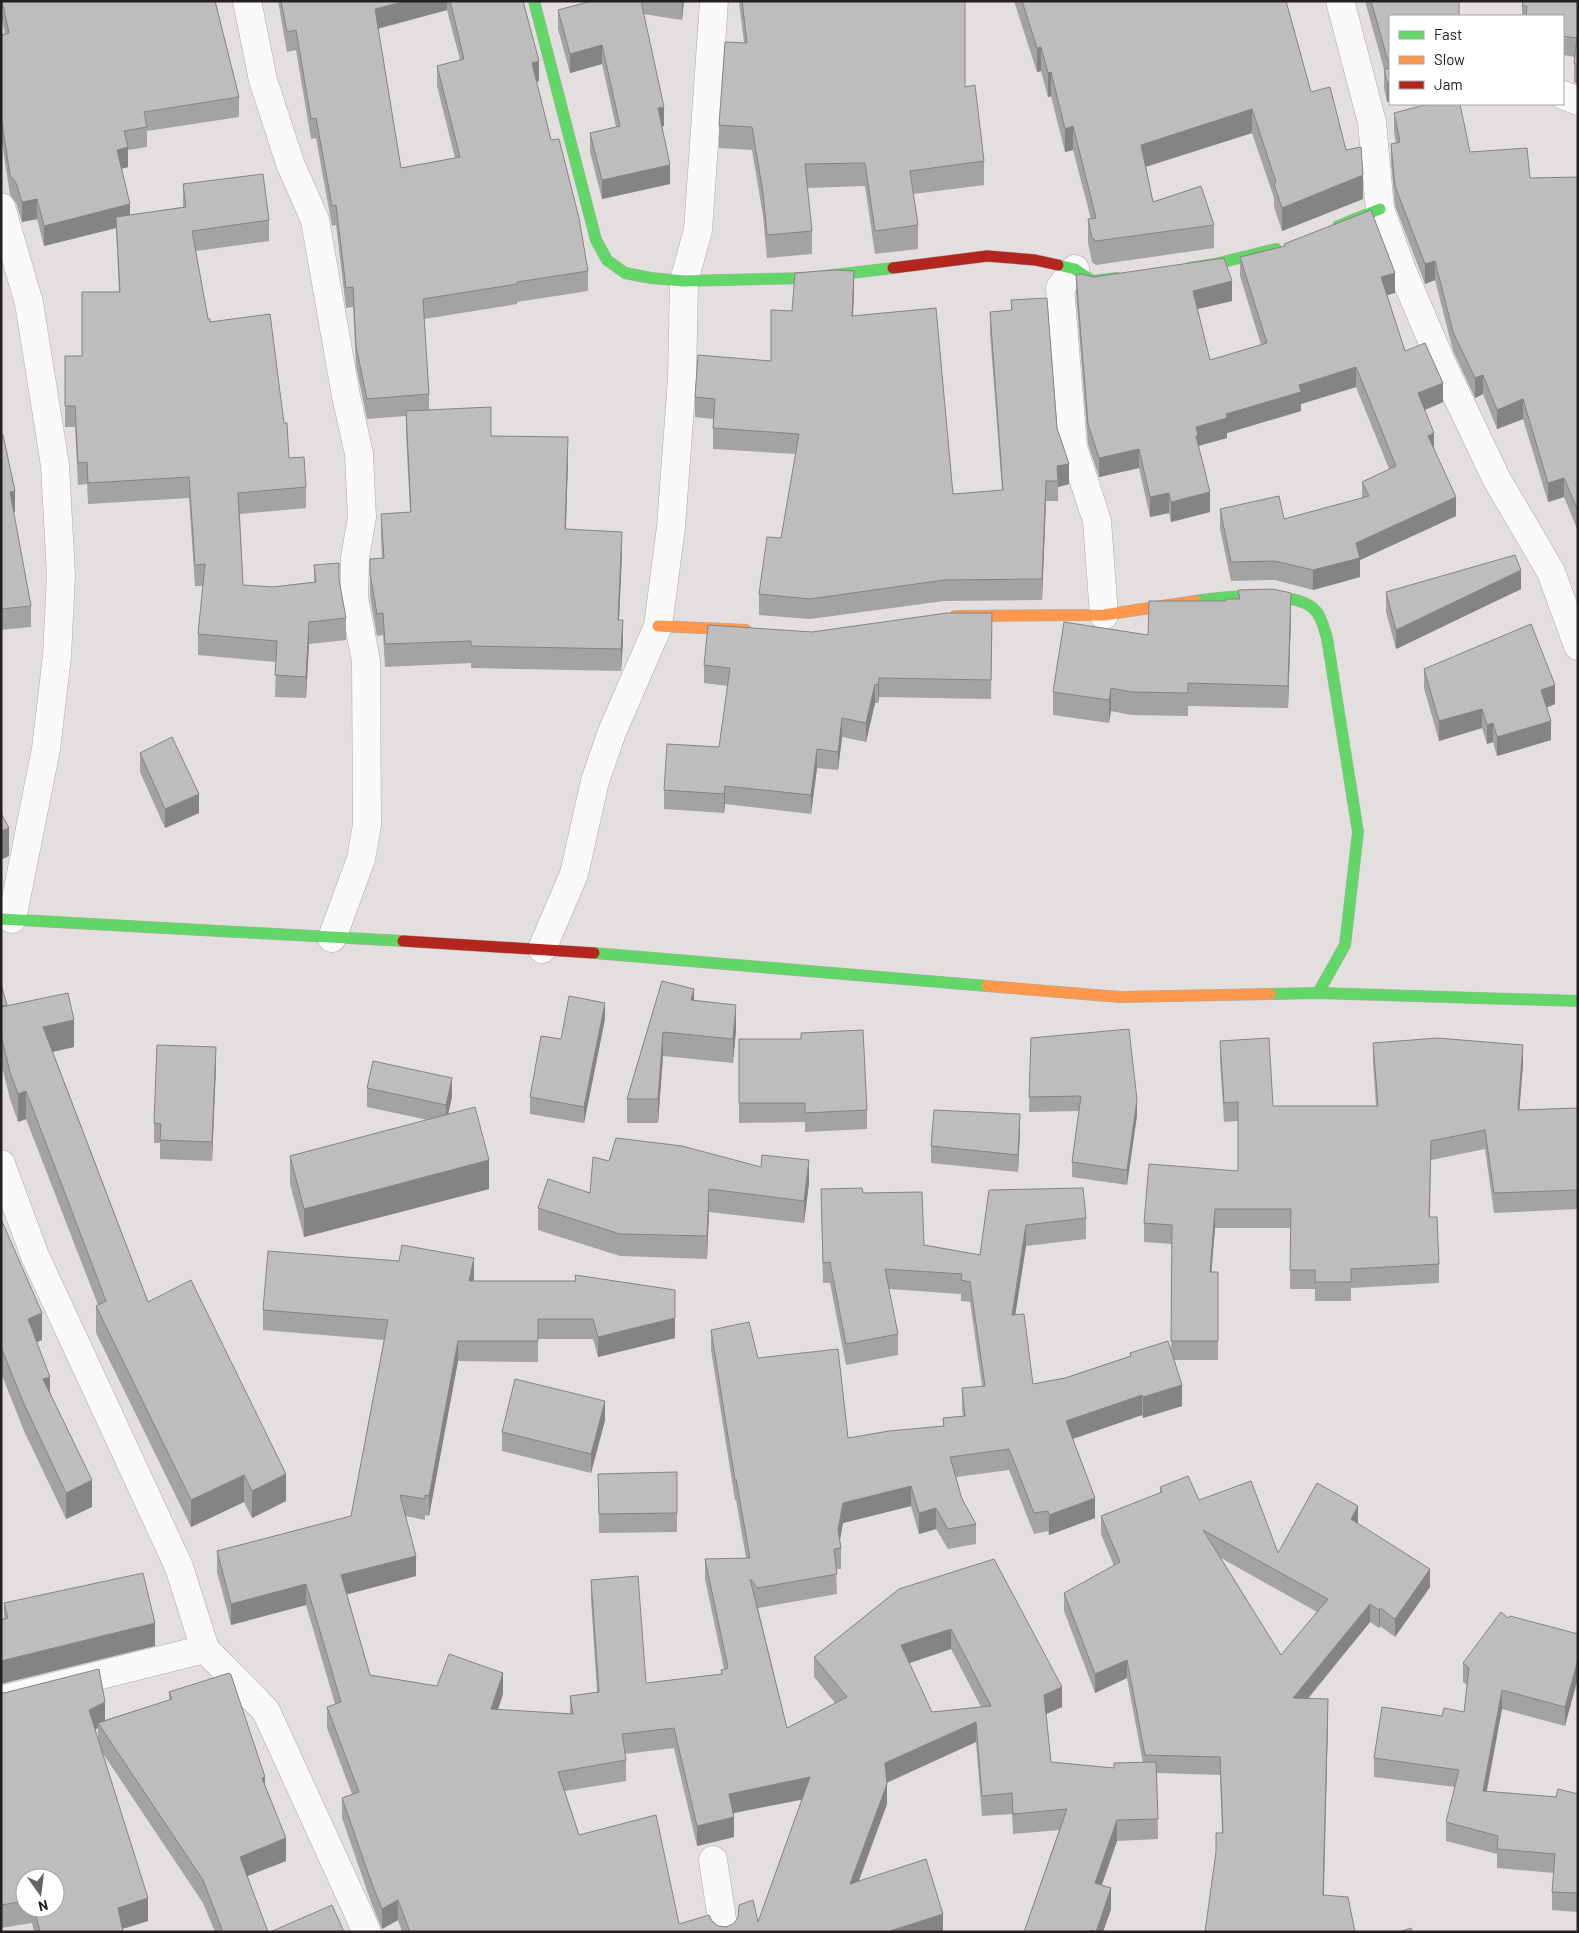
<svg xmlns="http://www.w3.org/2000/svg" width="1579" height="1933" font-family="Barlow,sans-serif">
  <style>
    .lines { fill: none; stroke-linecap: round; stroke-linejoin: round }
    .street-casing { stroke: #aeaaa9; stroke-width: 29 }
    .fast-casing { stroke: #aeaaa9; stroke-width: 12 }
    .slow-casing { stroke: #aeaaa9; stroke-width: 12 }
    .jam-casing { stroke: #aeaaa9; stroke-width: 12 }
    .street { stroke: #fbfafa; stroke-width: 28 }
    .fast { stroke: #63d668; stroke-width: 11 }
    .slow { stroke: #ff974d; stroke-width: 11 }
    .jam { stroke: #b3261e; stroke-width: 11 }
    .wall { fill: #a3a3a3; fill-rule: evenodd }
    .shaded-wall { fill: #848484 }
    .building { fill: #bdbdbd; stroke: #848484; fill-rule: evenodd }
  </style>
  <rect width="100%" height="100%" fill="#e3dfde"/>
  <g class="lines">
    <defs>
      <g id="street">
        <polyline points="247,1 263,80 290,163 315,220 346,396 359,454 362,517 355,558 354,598 366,661 367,825 361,859 332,938"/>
        <polyline points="1340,1 1372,122 1380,209 1401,268 1442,364 1496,478 1551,572 1578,646"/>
        <polyline points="1563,95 1578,101"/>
        <polyline points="1,207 29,303 55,465 61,575 57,656 46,749 12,919"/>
        <polyline points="1075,269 1060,288 1073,447 1097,521 1104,615"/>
        <polyline points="542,949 574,874 595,781 612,732 658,626 671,527 682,379 684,281 698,230 714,1"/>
        <polyline points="1,1164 35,1256 179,1567 205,1649 266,1711 367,1932"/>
        <polyline points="1,1700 205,1649"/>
        <polyline points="713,1860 724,1932"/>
      </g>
      <g id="fast">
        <polyline points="534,1 596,240 607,260 625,273 651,278 684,281 808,278 893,268"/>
        <polyline points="1338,226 1380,209"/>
        <polyline points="1058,265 1075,269 1092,281 1117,278"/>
        <polyline points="1189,268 1215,264 1276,249"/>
        <path d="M1195,601C1222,597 1296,589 1315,610C1322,617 1324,629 1327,638L1358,832L1345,945L1318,993"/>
        <polyline points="1,919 403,941"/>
        <polyline points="594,953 987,986"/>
        <polyline points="1270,994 1318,993 1578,1001"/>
      </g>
      <g id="slow">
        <polyline points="955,616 1104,615 1195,601"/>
        <polyline points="658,626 746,630"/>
        <polyline points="987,986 1120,997 1270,994"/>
      </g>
      <g id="jam">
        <polyline points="893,268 987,256 1035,260 1058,265"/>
        <polyline points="403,941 594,953"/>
      </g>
    </defs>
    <use href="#street" class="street-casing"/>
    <use href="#fast" class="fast-casing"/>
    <use href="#slow" class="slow-casing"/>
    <use href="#jam" class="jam-casing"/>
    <use href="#street" class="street"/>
    <use href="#fast" class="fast"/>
    <use href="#slow" class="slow"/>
    <use href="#jam" class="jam"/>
  </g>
  <g class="wall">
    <polygon points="1,1 215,1 239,97 239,117 147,131 147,147 128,150 128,167 121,169 130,215 183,207 183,184 269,220 269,241 196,251 208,319 306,487 306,508 240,514 243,585 273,587 314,582 314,565 339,580 346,618 346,640 309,644 306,698 275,697 276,662 198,655 198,634 203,586 195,586 189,498 88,504 87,484 78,485 75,427 65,427 65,356 82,356 119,292 116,228 44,246 37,219 22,222 16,203 10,195 1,136 1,35 5,34 1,16"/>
    <path d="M278,1H523L539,81L536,82L551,140L588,271V291L517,302V304L424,319L429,394V410L491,436L568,460L566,529L622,554L619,620L623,642L621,671L471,668V663L385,667L383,635L377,636L370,597V559L382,558L381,537V514L410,512L406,433V416L367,419L356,366L353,307L346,308L336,225L332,226L316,138L311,139L296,50L287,52ZM447,10L460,60L437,66V86L455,158L401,168L378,29Z"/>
    <polygon points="592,1 684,1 682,20 643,14 664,126 662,127 670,184 602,199 590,152 590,133 616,127 602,64 570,73 558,29 558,10"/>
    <polygon points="739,1 965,1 965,87 984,161 984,185 913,194 918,225 918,249 875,254 865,186 807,188 812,231 812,254 767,258 763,216 752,150 719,148 719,125 744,43"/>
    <polygon points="1014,1 1286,1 1311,92 1346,150 1363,199 1282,231 1274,207 1274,198 1252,133 1146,167 1153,202 1214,225 1214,248 1096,265 1092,262 1088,243 1088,219 1091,219 1073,150 1065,152 1051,96 1048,97 1041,71 1037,72"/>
    <polygon points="1365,1 1459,1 1390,16 1390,101 1387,102 1384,88 1384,69"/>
    <polygon points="1578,1 1578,85 1574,82 1574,63 1575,57 1563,55 1563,16 1522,16 1522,6"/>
    <polygon points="1394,113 1470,152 1530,178 1578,177 1578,531 1564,497 1548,502 1523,419 1497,429 1483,394 1475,398 1453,351 1435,280 1425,284 1395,206 1391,163 1391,144 1396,143 1394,132"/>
    <polygon points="1284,244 1395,293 1387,295 1405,351 1443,402 1424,410 1434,448 1456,516 1360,560 1360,577 1313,590 1275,580 1231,581 1220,529 1220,509 1284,519 1362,498 1362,482 1389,469 1356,387 1301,404 1301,411 1227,433 1227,438 1198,446 1210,512 1171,522 1169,513 1150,517 1139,468 1099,477 1088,444 1076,294 1076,275 1232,301 1197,309 1210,360 1261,345 1240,276 1240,257 1284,246"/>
    <polygon points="854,292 853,316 953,494 1002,490 990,333 990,312 1011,310 1011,300 1057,428 1069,484 1058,487 1058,501 1046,501 1042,600 944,601 810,619 759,615 759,594 781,538 796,454 713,449 713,419 695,417 695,397 771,361 792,311"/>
    <polygon points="1,435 15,512 13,512 31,606 31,627 1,630"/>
    <polygon points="1521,589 1396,649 1386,612 1386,592"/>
    <polygon points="1238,590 1291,616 1288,708 1188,706 1188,716 1131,715 1111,711 1109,723 1053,715 1053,692 1148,635 1226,601 1238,599"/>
    <polygon points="992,631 991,699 879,697 878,703 875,703 866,742 842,737 838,770 817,768 811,814 725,804 724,813 664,809 664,790 719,747 728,686 704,683 704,665 812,632"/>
    <polygon points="1424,669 1555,704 1546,707 1551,740 1497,756 1493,742 1487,744 1482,728 1439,741 1424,688"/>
    <polygon points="140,753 199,813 165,828 140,772"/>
    <polygon points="662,981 736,1030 733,1063 663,1056 658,1123 627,1123 627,1099"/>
    <polygon points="1,984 7,1006 74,1047 53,1052 148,1302 286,1501 252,1518 244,1502 191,1527 96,1333 96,1306 98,1305 26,1119 18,1122 10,1099 1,1063"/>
    <polygon points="605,1019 584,1123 530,1114 530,1097 561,1039"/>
    <polygon points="1031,1038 1137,1115 1127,1185 1072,1177 1072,1162 1079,1111 1029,1112"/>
    <polygon points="739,1039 801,1039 867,1110 867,1129 805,1132 805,1122 739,1123"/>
    <path d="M1220,1041L1273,1106H1376L1373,1062V1043L1523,1064L1519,1110L1578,1108V1209L1494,1213L1485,1149L1431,1160L1430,1217L1439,1264V1283L1351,1288V1301H1315V1289H1290L1291,1228H1215L1211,1272H1218V1360H1174L1182,1406L1143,1418L1142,1415L1073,1439L1095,1518L1049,1535L1048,1531L1034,1534L1009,1470L956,1477L962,1499L976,1524V1544L948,1549L936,1529L919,1534L911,1506L843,1523L840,1540L841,1548V1569H836L837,1594L758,1608L787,1728L835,1703L814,1677V1657L899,1589L1062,1707L1046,1714L1051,1762L1114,1768L1143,1763L1127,1678L1095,1693L1064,1611V1593L1114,1566L1101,1534V1516L1160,1493V1487L1199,1500L1278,1553L1358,1524L1430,1587L1395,1637L1380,1626L1379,1628L1370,1622L1308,1699L1328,1717L1324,1895L1355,1932L1222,1833L1220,1775L1157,1773L1158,1839L1117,1841L1102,1885L1111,1909L1103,1932H1024L1059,1830L1013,1834L1012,1814L982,1816L976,1742L887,1783V1804L859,1881L943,1932H402L398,1920L382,1929L372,1905L342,1818V1798L352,1794L327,1728V1707L335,1704L306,1605L231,1625L217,1572V1551L351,1516L384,1340L263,1330V1310L399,1261L474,1278L473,1281H575V1275L675,1338L598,1357L593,1339H538V1362L458,1361L429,1516L425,1515V1520L406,1516L416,1576L347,1594L370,1675L437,1686L503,1694L498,1710L570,1714V1696L597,1692L591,1600V1580L646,1683L721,1674V1670L724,1669L705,1579V1559L746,1558L736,1500H735L711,1350V1330L758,1358L848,1438L943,1426V1418L963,1416L962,1409V1388L982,1386L970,1302L961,1301V1294L889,1289L898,1334V1355L846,1365L830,1283H823L821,1189L863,1193L924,1245L980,1255L989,1190L1086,1218V1239L1026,1246L1015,1315L1033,1384L1065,1378L1130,1356V1353L1171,1352L1172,1244L1144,1242V1223L1238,1171V1121L1224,1122L1220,1060ZM1221,1558L1317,1612L1281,1655ZM951,1649L981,1707L932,1712L909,1663ZM674,1748L697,1846L734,1837L733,1813L802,1799L758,1922L726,1927L718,1926L712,1921L679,1924L579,1835L565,1791L626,1781V1760L625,1754Z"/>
    <polygon points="216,1066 212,1161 160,1159 160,1143 154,1143 154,1123"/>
    <polygon points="367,1088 452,1097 448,1114 489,1189 304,1237 290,1184 290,1156 428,1120 367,1107"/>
    <polygon points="1020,1130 1018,1172 931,1163 931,1146"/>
    <polygon points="609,1161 809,1183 804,1223 709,1212 707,1259 620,1256 538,1230 538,1208 590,1193"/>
    <polygon points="1,1219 42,1340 36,1342 50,1392 92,1507 66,1519 24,1431 1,1373"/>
    <polygon points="605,1420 591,1473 502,1451 502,1432"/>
    <polygon points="598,1474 677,1513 677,1532 599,1533"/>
    <polygon points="4,1603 155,1646 4,1619"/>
    <polygon points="1508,1618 1578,1634 1565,1726 1502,1709 1487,1791 1556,1797 1578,1794 1578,1912 1552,1910 1552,1892 1554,1873 1497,1868 1497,1854 1446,1841 1446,1822 1455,1787 1374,1777 1374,1758 1442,1716 1464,1712 1467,1685 1463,1682 1463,1663"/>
    <path d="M1,1692L105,1720L169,1700V1692L265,1786L286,1861L247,1876L268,1932H215L203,1903L102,1752L148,1921L123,1929V1932H34L32,1923L1,1928ZM98,1728V1738L95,1730ZM25,1878L55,1908H25Z"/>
  </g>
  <g class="shaded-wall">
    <polygon points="406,1 447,1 447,10 375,29 375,9"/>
    <polygon points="682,1 684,1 682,20"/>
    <polygon points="602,45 602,64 570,73 570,54"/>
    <polygon points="1041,47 1041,71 1037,72 1037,48"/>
    <polygon points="539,61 539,81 532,83 532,63"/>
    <polygon points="1051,72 1051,96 1048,97 1048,73"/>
    <polygon points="1387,82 1390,82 1390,101 1387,102"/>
    <polygon points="664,107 664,126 658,127 658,108"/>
    <polygon points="1252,109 1252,133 1141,168 1141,145"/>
    <polygon points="1073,126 1073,150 1065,152 1065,129"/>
    <polygon points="128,147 128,167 117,170 117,150"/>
    <polygon points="670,165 670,184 602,199 602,180"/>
    <polygon points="1363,175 1363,199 1282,231 1282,208"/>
    <polygon points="37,199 37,219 22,222 22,202"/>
    <polygon points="130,204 130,224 116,217 116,228 44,246 44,226"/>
    <polygon points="1435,261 1435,280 1425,284 1425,264"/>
    <polygon points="854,271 854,292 852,337 852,316"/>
    <polygon points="1395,273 1395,293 1381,297 1381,277"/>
    <polygon points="1232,281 1232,301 1193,310 1193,291"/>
    <polygon points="1356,367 1356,387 1301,404 1301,411 1227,433 1227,438 1198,446 1196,455 1196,427 1299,385"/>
    <polygon points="1483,375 1483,394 1475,398 1475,378"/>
    <polygon points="1443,383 1443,402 1418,413 1418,393"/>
    <polygon points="1523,399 1523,419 1497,429 1497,410"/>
    <polygon points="1434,433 1434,453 1428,436"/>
    <polygon points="568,437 568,460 565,552 565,529"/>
    <polygon points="1139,449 1139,468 1099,477 1099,458"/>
    <polygon points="1069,464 1069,484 1058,487 1057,466"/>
    <polygon points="1564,478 1564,497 1548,502 1548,483"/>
    <polygon points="1046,481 1046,501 1042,600 1042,579"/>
    <polygon points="15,491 15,512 10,513 10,492"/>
    <polygon points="1210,492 1210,512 1171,522 1171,502"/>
    <polygon points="1169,493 1169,513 1150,517 1150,497"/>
    <polygon points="1456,497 1456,516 1360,560 1360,577 1313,590 1313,570 1356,543"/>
    <polygon points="622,532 622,554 618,642 618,620"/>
    <polygon points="1521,570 1521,589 1396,649 1396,630"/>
    <polygon points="1291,593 1291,616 1288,708 1288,686"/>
    <polygon points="623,620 623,642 621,671 621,649"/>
    <polygon points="309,622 309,644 306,698 306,677"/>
    <polygon points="879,678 879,697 878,703 878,685"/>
    <polygon points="875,684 875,703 866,742 866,723"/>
    <polygon points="1555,685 1555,704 1541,710 1541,690"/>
    <polygon points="1111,688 1111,711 1109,723 1109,700"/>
    <polygon points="1482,709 1482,728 1439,741 1439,721"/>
    <polygon points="842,718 842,737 838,770 838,752"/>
    <polygon points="1551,721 1551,740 1497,756 1497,737"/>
    <polygon points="1493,723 1493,742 1487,744 1487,725"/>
    <polygon points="817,749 817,768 811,814 811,795"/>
    <polygon points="725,786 725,804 724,813 724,794"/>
    <polygon points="199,794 199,813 165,828 165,809"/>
    <polygon points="9,828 9,856 1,860 1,831"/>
    <polygon points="694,989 694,1013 691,1000"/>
    <polygon points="605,1003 605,1019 584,1123 584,1107"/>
    <polygon points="736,1005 736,1030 733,1063 733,1039"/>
    <polygon points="74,1020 74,1047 43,1054 43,1027"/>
    <polygon points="663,1032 663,1056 658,1123 658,1099"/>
    <polygon points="1523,1045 1523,1064 1518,1129 1518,1110"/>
    <polygon points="216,1047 216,1066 212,1161 212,1142"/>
    <polygon points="452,1078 452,1097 446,1124 446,1105"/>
    <polygon points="26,1091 26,1119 18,1122 18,1094"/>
    <polygon points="1137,1100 1137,1115 1127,1185 1127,1170"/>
    <polygon points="1020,1114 1020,1130 1018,1172 1018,1155"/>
    <polygon points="489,1160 489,1189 304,1237 304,1209"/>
    <polygon points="809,1160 809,1183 804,1223 804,1201"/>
    <polygon points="709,1189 709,1212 707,1259 707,1236"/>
    <polygon points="1215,1209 1215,1228 1210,1291 1210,1272"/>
    <polygon points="1026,1225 1026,1246 1012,1336 1012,1315"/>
    <polygon points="474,1258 474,1278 469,1301 469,1281"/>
    <polygon points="42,1313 42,1340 28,1346 28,1319"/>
    <polygon points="675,1318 675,1338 598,1357 598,1337"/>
    <polygon points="458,1341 458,1361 429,1516 429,1496"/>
    <polygon points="50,1377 50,1403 43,1379"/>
    <polygon points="1182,1385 1182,1406 1143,1418 1143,1397"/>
    <polygon points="1142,1395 1142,1415 1066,1441 1066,1421"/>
    <polygon points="605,1401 605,1420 591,1473 591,1454"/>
    <polygon points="286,1474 286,1501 252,1518 252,1491"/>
    <polygon points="244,1475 244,1502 191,1527 191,1500"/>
    <polygon points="92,1480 92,1507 66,1519 66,1493"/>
    <polygon points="911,1486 911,1506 843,1523 838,1550 838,1530 843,1503"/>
    <polygon points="1095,1498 1095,1518 1049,1535 1049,1515"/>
    <polygon points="1358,1506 1358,1524 1351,1519"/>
    <polygon points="936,1508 936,1529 919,1534 919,1513"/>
    <polygon points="416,1556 416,1576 341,1596 341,1575"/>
    <polygon points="1430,1569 1430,1587 1395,1637 1395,1619"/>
    <polygon points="306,1584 306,1605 231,1625 231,1604"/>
    <polygon points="1370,1604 1370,1622 1293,1716 1293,1698"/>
    <polygon points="1380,1608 1380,1626 1379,1628 1379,1610"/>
    <polygon points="155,1623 155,1646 1,1684 1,1661"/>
    <polygon points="951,1629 951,1649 901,1666 901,1645"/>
    <polygon points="1578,1659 1578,1678 1565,1726 1565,1707"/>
    <polygon points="1127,1660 1127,1678 1095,1693 1095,1674"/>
    <polygon points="503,1673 503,1694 491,1730 491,1709"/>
    <polygon points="1062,1687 1062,1707 1044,1715 1044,1695"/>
    <polygon points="1502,1690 1502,1709 1483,1809 1483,1791"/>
    <polygon points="1328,1699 1328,1717 1323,1913 1323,1895"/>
    <polygon points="105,1702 105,1725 98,1723 98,1728 89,1733 89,1710"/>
    <polygon points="976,1722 976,1742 885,1783 885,1763"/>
    <polygon points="265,1777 265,1799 262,1778"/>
    <polygon points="810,1777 810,1798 729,1814 729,1794"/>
    <polygon points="887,1784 887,1804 850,1904 850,1884"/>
    <polygon points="734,1817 734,1837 697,1846 697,1826"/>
    <polygon points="1117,1820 1117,1841 1095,1904 1095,1883"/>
    <polygon points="286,1838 286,1861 240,1879 240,1857"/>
    <polygon points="1111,1888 1111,1909 1103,1932 1096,1932"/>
    <polygon points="148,1898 148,1921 118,1930 118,1908"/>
    <polygon points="398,1900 398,1920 382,1929 382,1909"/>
    <polygon points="943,1914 943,1932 887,1932"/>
  </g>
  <g class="building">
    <polygon points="2,1 215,1 239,97 144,112 147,127 124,131 128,147 117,150 130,204 44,226 37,199 22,202 16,183 10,175 1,116 1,35 9,33"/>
    <polygon points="281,1 406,1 375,9 401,168 460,157 437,66 464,59 450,1 523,1 539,61 532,63 551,140 559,139 579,218 588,271 517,282 517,284 423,299 429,394 367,399 356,346 353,287 346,288 336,205 332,206 316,118 311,119 296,30 287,32"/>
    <polygon points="592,1 641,1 664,107 658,108 670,165 602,180 590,133 620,126 602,45 570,54 558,10"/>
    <polygon points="742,1 965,1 965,87 975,85 984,161 910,171 918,225 875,231 865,163 805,164 812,231 767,235 763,193 752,127 719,125 725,42 747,43"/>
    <polygon points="1022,1 1286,1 1311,92 1330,87 1346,150 1361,147 1363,175 1282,208 1274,184 1276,182 1252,109 1141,145 1153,202 1201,186 1214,225 1096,241 1092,238 1088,219 1096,218 1073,126 1065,129 1051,72 1048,73 1041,47 1037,48"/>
    <polygon points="1371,1 1459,1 1459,16 1390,16 1390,82 1387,82 1384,69 1390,68"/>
    <polygon points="1523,1 1578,1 1578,65 1574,63 1577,38 1563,36 1563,16 1526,16 1527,6 1522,6"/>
    <polygon points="1428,104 1460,104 1470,152 1527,148 1530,178 1578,177 1578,511 1564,478 1548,483 1523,399 1497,410 1483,375 1475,378 1453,332 1435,261 1425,264 1395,186 1391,144 1400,142 1394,113"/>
    <polygon points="263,174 269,220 192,231 208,319 210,319 210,322 270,314 284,423 287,423 289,458 304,457 306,487 238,493 243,585 273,587 316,582 314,565 339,563 339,580 346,618 309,622 306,677 275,675 277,641 198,634 205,564 195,565 189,477 88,483 87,462 78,463 75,406 65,406 65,356 82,356 82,292 120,292 116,217 186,207 183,184"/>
    <polygon points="1371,210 1395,273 1381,277 1405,351 1425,343 1443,383 1418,393 1434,433 1428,436 1456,497 1356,543 1360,558 1313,570 1275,561 1231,562 1220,509 1279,496 1284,519 1369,496 1362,482 1396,466 1356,367 1299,385 1301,392 1226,414 1227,418 1196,427 1198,435 1196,436 1210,492 1171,502 1169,493 1150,497 1139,449 1099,458 1088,424 1076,275 1082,274 1094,277 1224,258 1232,281 1193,291 1210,360 1267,343 1240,257 1285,246 1284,244"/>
    <polygon points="834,270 854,271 852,316 936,308 953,494 1003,490 990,312 1012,310 1011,300 1047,298 1057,428 1069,464 1057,466 1058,481 1046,481 1042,579 944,580 810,599 759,594 767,537 781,538 799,434 713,428 715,399 695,397 698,355 771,361 771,310 792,311 795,273"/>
    <polygon points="491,407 491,436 568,437 565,529 622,532 618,620 623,620 621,649 471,646 471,641 385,644 383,613 377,614 370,574 370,559 384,558 381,514 411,512 406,411"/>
    <polygon points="1,435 3,435 15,491 10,492 31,606 1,609"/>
    <polygon points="1515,555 1521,570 1396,630 1386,592"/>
    <polygon points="1273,589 1291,593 1288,686 1188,683 1188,693 1131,692 1111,688 1109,700 1053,692 1064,622 1148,635 1149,601 1226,601 1226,599 1240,599 1238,590"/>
    <polygon points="947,613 992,613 991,680 879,678 878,685 875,684 866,723 842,718 838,752 817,749 811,795 725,786 724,794 664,790 667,744 719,747 730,668 704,665 708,625 812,632"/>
    <polygon points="1531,624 1555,685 1541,690 1551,721 1497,737 1493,723 1487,725 1482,709 1439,721 1424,669"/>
    <polygon points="172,737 199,794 165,809 140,753"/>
    <polygon points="1,813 9,828 1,831"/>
    <polygon points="662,981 694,989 691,1000 736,1005 733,1039 663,1032 658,1099 627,1099"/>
    <polygon points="1,984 7,1005 1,1006"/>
    <polygon points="68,993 74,1020 43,1027 148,1302 191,1280 286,1474 252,1491 244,1475 191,1500 96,1306 106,1301 26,1091 18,1094 10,1072 1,1035 1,1007"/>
    <polygon points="569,996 605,1003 584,1107 530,1097 541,1036 561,1039"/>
    <polygon points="1129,1029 1137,1100 1127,1170 1072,1162 1081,1096 1029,1097 1031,1038"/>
    <polygon points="863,1030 867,1110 805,1113 805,1103 739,1103 739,1039 801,1039 801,1033"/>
    <polygon points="1269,1038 1273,1106 1378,1106 1373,1043 1437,1038 1523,1045 1518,1110 1578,1108 1578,1190 1494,1193 1485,1130 1431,1141 1429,1217 1437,1217 1439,1264 1351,1269 1351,1282 1315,1282 1315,1270 1290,1270 1291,1209 1215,1209 1210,1272 1218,1272 1218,1341 1171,1341 1172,1225 1144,1223 1149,1164 1238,1171 1238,1102 1224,1103 1220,1041"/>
    <polygon points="157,1045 216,1047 212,1142 160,1140 161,1124 154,1123"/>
    <polygon points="373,1061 452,1078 446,1105 367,1088"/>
    <polygon points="475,1107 489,1160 304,1209 290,1156"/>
    <polygon points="934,1110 1020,1114 1018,1155 931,1146"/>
    <polygon points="616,1138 682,1146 761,1167 762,1155 809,1160 804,1201 709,1189 707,1236 620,1234 538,1208 548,1179 590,1193 593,1157 609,1161"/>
    <path d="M862,1188L863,1193L922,1192L924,1245L980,1255L989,1190L1083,1188L1086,1218L1026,1225L1012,1315L1024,1314L1033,1384L1065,1378L1131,1356L1130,1353L1168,1341L1182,1385L1143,1397L1142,1395L1066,1421L1095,1498L1049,1515L1048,1511L1034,1513L1009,1449L950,1457L962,1499L976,1524L948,1529L936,1508L919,1513L911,1486L843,1503L838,1530L841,1548L834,1549L837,1574L758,1588L750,1579L787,1728L847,1697L814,1657L899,1589L994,1559L1062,1687L1044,1695L1051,1762L1114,1768V1763L1156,1762L1158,1819L1117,1820L1095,1883L1111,1888L1096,1932L1091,1930L1090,1932H1024L1067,1809L1013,1814L1012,1793L982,1796L976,1722L885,1763L887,1784L850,1884L926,1859L943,1914L887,1932H410L398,1900L382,1909L372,1884L342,1798L359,1792L327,1707L341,1702L306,1584L231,1604L217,1551L351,1516L388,1320L263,1310L268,1251L399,1261L402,1245L474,1258L469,1281H576L575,1275L675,1290V1318L598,1337L593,1319H538V1341H458L429,1496L425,1495V1499L400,1495L416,1556L341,1575L370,1675L437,1686L449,1654L503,1673L491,1709L573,1714L570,1696L599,1692L591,1580L638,1576L646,1683L722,1674L721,1670L728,1668L705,1559L750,1558L736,1479L735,1480L711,1330L749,1322L758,1358L838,1349L848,1438L889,1431L944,1426L943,1418L965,1416L962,1388L985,1386L970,1282L961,1280L962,1274L885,1269L898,1334L846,1344L830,1262L823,1263L821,1189ZM951,1629L991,1706L932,1712L901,1645ZM674,1728L697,1826L734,1817L729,1794L810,1777L758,1922L753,1900L739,1905L738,1918L733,1924L726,1927L718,1926L712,1921L709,1915L679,1924L656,1815L579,1835L558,1772L626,1760L622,1734Z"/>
    <polygon points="1,1219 42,1313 28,1319 50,1377 43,1379 92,1480 66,1493 24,1404 1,1347"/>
    <polygon points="515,1379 605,1401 591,1454 502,1432"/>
    <polygon points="677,1472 677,1513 599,1514 598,1474"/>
    <path d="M1188,1476L1199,1500L1251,1481L1278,1553L1317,1483L1358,1506L1351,1519L1430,1569L1395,1619L1380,1608L1379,1610L1370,1604L1293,1698L1328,1699L1323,1895L1348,1897L1355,1932H1205L1216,1852V1833H1223L1220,1757L1145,1755L1127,1660L1095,1674L1064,1593L1120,1562L1101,1516L1162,1492L1160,1487ZM1203,1530L1328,1599L1281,1655Z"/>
    <polygon points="143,1573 155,1623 1,1661 1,1620 8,1618 4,1603"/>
    <polygon points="1501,1612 1508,1618 1510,1616 1578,1634 1578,1659 1565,1707 1502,1690 1483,1791 1556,1797 1558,1789 1578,1794 1578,1893 1552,1892 1555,1854 1497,1849 1498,1836 1446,1822 1459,1770 1374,1758 1382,1707 1442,1716 1444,1708 1464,1712 1469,1668 1463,1663"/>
    <polygon points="99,1669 105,1702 89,1710 148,1898 118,1908 123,1932 40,1932 34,1908 55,1908 55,1878 25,1878 25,1901 1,1905 1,1692 4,1693"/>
    <polygon points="229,1673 231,1675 265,1777 262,1778 286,1838 240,1857 268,1932 223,1932 203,1880 98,1723 172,1699 169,1692"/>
    <polygon points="332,1905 344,1932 270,1932"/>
    <polygon points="1411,1928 1412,1932 1399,1932"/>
  </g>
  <rect width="1579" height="1933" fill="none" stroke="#23201f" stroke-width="5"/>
  <rect x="1389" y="15" width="175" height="90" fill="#ffffff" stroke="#a7a6a5"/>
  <rect x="1399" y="31" width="25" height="8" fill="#63d668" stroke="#a7a6a5"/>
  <text x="1434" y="40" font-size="15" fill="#23201f">Fast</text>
  <rect x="1399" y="56" width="25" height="8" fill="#ff974d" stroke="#a7a6a5"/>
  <text x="1434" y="65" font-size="15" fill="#23201f">Slow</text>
  <rect x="1399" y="81" width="25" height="8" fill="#b3261e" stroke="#a7a6a5"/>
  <text x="1434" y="90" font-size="15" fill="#23201f">Jam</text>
  <g transform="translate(40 1893) rotate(166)"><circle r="24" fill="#ffffff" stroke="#a7a6a5"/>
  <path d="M0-4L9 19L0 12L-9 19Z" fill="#666362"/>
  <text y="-8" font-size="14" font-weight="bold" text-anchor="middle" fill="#23201f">N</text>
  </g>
</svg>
